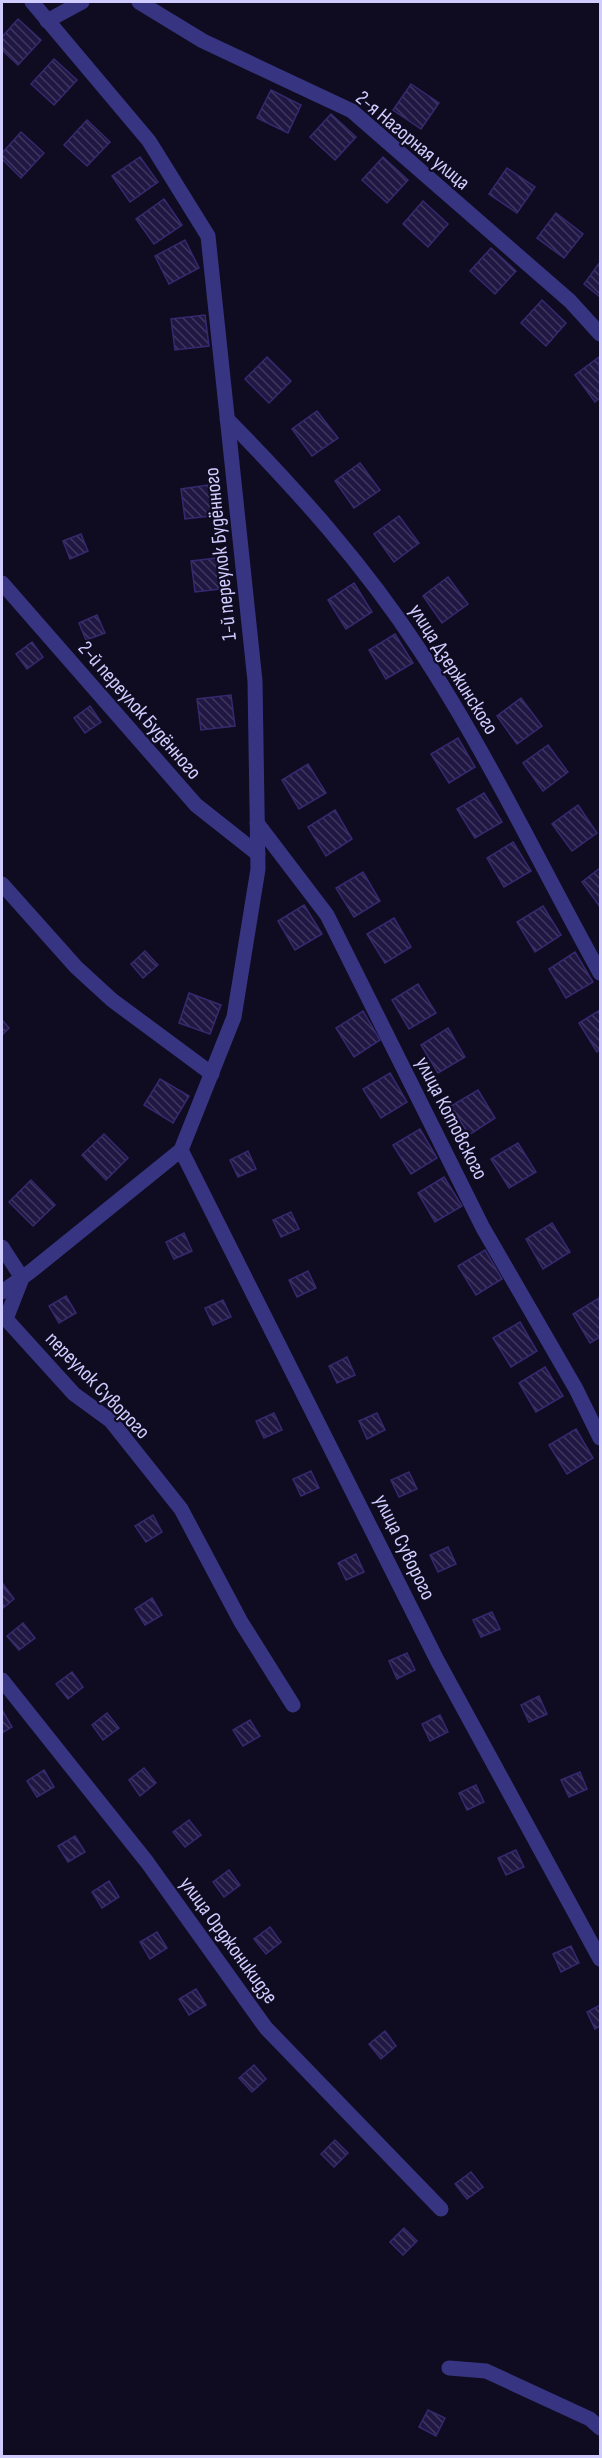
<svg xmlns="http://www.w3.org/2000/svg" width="602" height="2458" font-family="'Sofia Sans Condensed',sans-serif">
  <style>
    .building { fill: url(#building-back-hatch); stroke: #36296f; stroke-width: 1.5 }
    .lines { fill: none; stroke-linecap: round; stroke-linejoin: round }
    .minor { stroke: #373582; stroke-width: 15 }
    .labels { text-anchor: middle; stroke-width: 4.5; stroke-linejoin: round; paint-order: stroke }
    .street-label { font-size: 21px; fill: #d1ccff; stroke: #0f0c21 }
  </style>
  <defs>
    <pattern id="building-back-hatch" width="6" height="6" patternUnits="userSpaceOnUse" patternTransform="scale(1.5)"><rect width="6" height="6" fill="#201842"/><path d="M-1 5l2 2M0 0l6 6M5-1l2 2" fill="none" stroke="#3f385e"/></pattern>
  </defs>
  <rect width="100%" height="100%" fill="#0f0c21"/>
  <g class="building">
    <polygon points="18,19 41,40 18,65 2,50 2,37"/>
    <polygon points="54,59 77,80 54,105 31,84"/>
    <polygon points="411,84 439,103 421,129 393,110"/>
    <polygon points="271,90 301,105 288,133 257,118"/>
    <polygon points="331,114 356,137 335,160 310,137"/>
    <polygon points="87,120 110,142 87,166 64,145"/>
    <polygon points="21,132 44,153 21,178 2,159 2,153"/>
    <polygon points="140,157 158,182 130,202 112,176"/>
    <polygon points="383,157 408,180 387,203 362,180"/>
    <polygon points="507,168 535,187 517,213 489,194"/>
    <polygon points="164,199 182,225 154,244 136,219"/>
    <polygon points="423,201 448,224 428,247 403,224"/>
    <polygon points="556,213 583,234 564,258 537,238"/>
    <polygon points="185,240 199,268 169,284 155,256"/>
    <polygon points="491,248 516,271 495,294 470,271"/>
    <polygon points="600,262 600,297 584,284"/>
    <polygon points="542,300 566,323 546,346 521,323"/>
    <polygon points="205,315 209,346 175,350 171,319"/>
    <polygon points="267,357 291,381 269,403 245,379"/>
    <polygon points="599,357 600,398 595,402 575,375"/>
    <polygon points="317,411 338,438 312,456 292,429"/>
    <polygon points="360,463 380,490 354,508 335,481"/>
    <polygon points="215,484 219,515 185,519 181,489"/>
    <polygon points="399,516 419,543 394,562 374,534"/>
    <polygon points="81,534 88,551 70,559 63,541"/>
    <polygon points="225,557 229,588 195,592 191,561"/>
    <polygon points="448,577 468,604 442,623 423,596"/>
    <polygon points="354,583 372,612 346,629 328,600"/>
    <polygon points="97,615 105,633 86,640 79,623"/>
    <polygon points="395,634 413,663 386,679 369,650"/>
    <polygon points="32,642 43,657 27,669 16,654"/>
    <polygon points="231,695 235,726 201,730 197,699"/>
    <polygon points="521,698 542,726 517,744 497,716"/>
    <polygon points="90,706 101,722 85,733 74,718"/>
    <polygon points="458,738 475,767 449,783 431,754"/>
    <polygon points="548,745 568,772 543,791 523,763"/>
    <polygon points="308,764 326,793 299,809 282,780"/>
    <polygon points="484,793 502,822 475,838 457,809"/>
    <polygon points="578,805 597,833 572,851 552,824"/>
    <polygon points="335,810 352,839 326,856 308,827"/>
    <polygon points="513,842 531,871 504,887 487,858"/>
    <polygon points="600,868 600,907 582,882"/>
    <polygon points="363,872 380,901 354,917 336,888"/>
    <polygon points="304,905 322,934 295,950 278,921"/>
    <polygon points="543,906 561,935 535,952 517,922"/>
    <polygon points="394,918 411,947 385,963 367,934"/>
    <polygon points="145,951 158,965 143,978 131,964"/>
    <polygon points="575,952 593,982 566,998 549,969"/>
    <polygon points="418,984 436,1013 409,1029 392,1000"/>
    <polygon points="189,993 221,1005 210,1034 179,1023"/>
    <polygon points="600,1010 600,1049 597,1052 579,1023"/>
    <polygon points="363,1011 380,1040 354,1057 336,1028"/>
    <polygon points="2,1020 9,1028 2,1035"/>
    <polygon points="448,1028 465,1057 438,1073 421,1045"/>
    <polygon points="390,1073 407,1102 381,1118 363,1089"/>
    <polygon points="160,1079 189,1096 173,1123 144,1105"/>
    <polygon points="478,1090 495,1118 469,1135 451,1106"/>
    <polygon points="420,1129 437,1158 411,1174 393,1145"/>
    <polygon points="104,1134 128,1158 106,1180 82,1155"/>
    <polygon points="518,1143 536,1172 509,1188 491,1159"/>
    <polygon points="248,1151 256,1169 238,1177 230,1160"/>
    <polygon points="444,1177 462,1206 435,1222 418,1193"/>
    <polygon points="31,1180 55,1205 33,1226 9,1202"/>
    <polygon points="291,1212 299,1229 281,1237 273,1220"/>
    <polygon points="552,1223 570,1252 543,1269 526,1239"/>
    <polygon points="184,1233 192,1251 174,1259 166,1242"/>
    <polygon points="485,1250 502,1279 476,1295 458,1266"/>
    <polygon points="308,1271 316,1288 297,1297 289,1280"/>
    <polygon points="66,1296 76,1313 59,1323 49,1306"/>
    <polygon points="599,1298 600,1337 590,1343 573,1314"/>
    <polygon points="223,1300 231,1317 213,1325 205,1308"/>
    <polygon points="520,1322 537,1351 511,1367 493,1338"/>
    <polygon points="347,1357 355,1375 337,1383 329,1366"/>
    <polygon points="545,1367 563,1396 536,1412 519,1383"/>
    <polygon points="274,1413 282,1430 264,1438 256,1421"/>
    <polygon points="377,1413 385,1430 367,1439 359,1421"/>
    <polygon points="576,1429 593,1458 567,1474 549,1445"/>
    <polygon points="311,1471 319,1488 301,1496 293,1479"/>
    <polygon points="409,1472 417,1489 399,1497 391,1480"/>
    <polygon points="153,1515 162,1532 146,1542 135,1526"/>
    <polygon points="448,1547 456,1564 438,1572 430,1555"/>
    <polygon points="356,1554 364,1572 346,1580 338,1563"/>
    <polygon points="3,1584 14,1599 2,1609 2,1585"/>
    <polygon points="152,1598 162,1615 145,1625 135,1609"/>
    <polygon points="492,1612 500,1629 481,1637 473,1620"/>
    <polygon points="23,1623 35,1638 19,1650 7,1636"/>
    <polygon points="407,1653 415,1670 397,1679 389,1661"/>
    <polygon points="72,1672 83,1687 68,1699 56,1684"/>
    <polygon points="539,1696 547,1714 529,1722 521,1705"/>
    <polygon points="2,1710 12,1727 2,1733"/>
    <polygon points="107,1713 119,1728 103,1740 92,1725"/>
    <polygon points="440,1715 448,1732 430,1741 422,1724"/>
    <polygon points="250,1720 260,1736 243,1746 233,1730"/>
    <polygon points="144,1768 156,1783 140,1796 129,1780"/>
    <polygon points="44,1770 54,1787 37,1797 27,1781"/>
    <polygon points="580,1772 587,1789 569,1797 561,1780"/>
    <polygon points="476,1785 484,1802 467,1810 459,1793"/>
    <polygon points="189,1820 201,1835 185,1847 173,1832"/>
    <polygon points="75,1836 85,1852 68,1862 58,1846"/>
    <polygon points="516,1850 524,1867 506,1875 498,1858"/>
    <polygon points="229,1870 240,1885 224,1897 213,1882"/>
    <polygon points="109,1881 119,1897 102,1908 92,1892"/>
    <polygon points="270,1927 281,1942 266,1954 254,1939"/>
    <polygon points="157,1932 167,1948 150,1959 140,1942"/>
    <polygon points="571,1946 579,1963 561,1972 553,1954"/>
    <polygon points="196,1989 206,2005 189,2015 179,1999"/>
    <polygon points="600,2005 600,2026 595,2029 587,2012"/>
    <polygon points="385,2031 396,2046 381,2059 369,2044"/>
    <polygon points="254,2065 266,2079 252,2092 239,2078"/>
    <polygon points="335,2140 348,2153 334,2167 321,2154"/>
    <polygon points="471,2172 483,2187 467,2199 455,2184"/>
    <polygon points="404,2228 417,2241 403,2255 390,2242"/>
    <polygon points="428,2410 445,2418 436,2436 419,2427"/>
  </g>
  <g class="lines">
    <g class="minor">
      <polyline points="139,2 203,41 352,111 570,301 600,334"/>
      <polyline points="47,21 82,2"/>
      <path d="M227,419C298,491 364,565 419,649C487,752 540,865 600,973"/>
      <polyline points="2,583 196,805 258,854"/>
      <polyline points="257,823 327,915 483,1228 576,1389 600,1438"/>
      <polyline points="2,884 76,967 112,1000 212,1074"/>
      <polyline points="181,1150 437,1660 600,1959"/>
      <polyline points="2,1247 22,1278 6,1319 74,1394 111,1421 181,1509 241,1622 293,1705"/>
      <polyline points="2,1292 30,1272 181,1150 234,1017 258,869 255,681 208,236 149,141 32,2"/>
      <polyline points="2,1680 147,1862 266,2028 441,2209"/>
      <polyline points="449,2368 486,2371 590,2419 600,2428"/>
    </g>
  </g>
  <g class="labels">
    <g class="street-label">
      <text transform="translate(413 140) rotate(40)" y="7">2-я Нагорная улица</text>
      <text transform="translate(220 554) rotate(-96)" y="7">1-й переулок Будённого</text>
      <text transform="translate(454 669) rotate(58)" y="7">улица Дзержинского</text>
      <text transform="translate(140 710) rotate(49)" y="7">2-й переулок Будённого</text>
      <text transform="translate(452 1118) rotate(63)" y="7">улица Котовского</text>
      <text transform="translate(98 1385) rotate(46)" y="7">переулок Суворого</text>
      <text transform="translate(405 1547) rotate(64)" y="7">улица Суворого</text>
      <text transform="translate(229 1940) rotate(54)" y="7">улица Орджоникидзе</text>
    </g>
  </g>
  <rect width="602" height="2458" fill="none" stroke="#d1ccff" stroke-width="6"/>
</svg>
